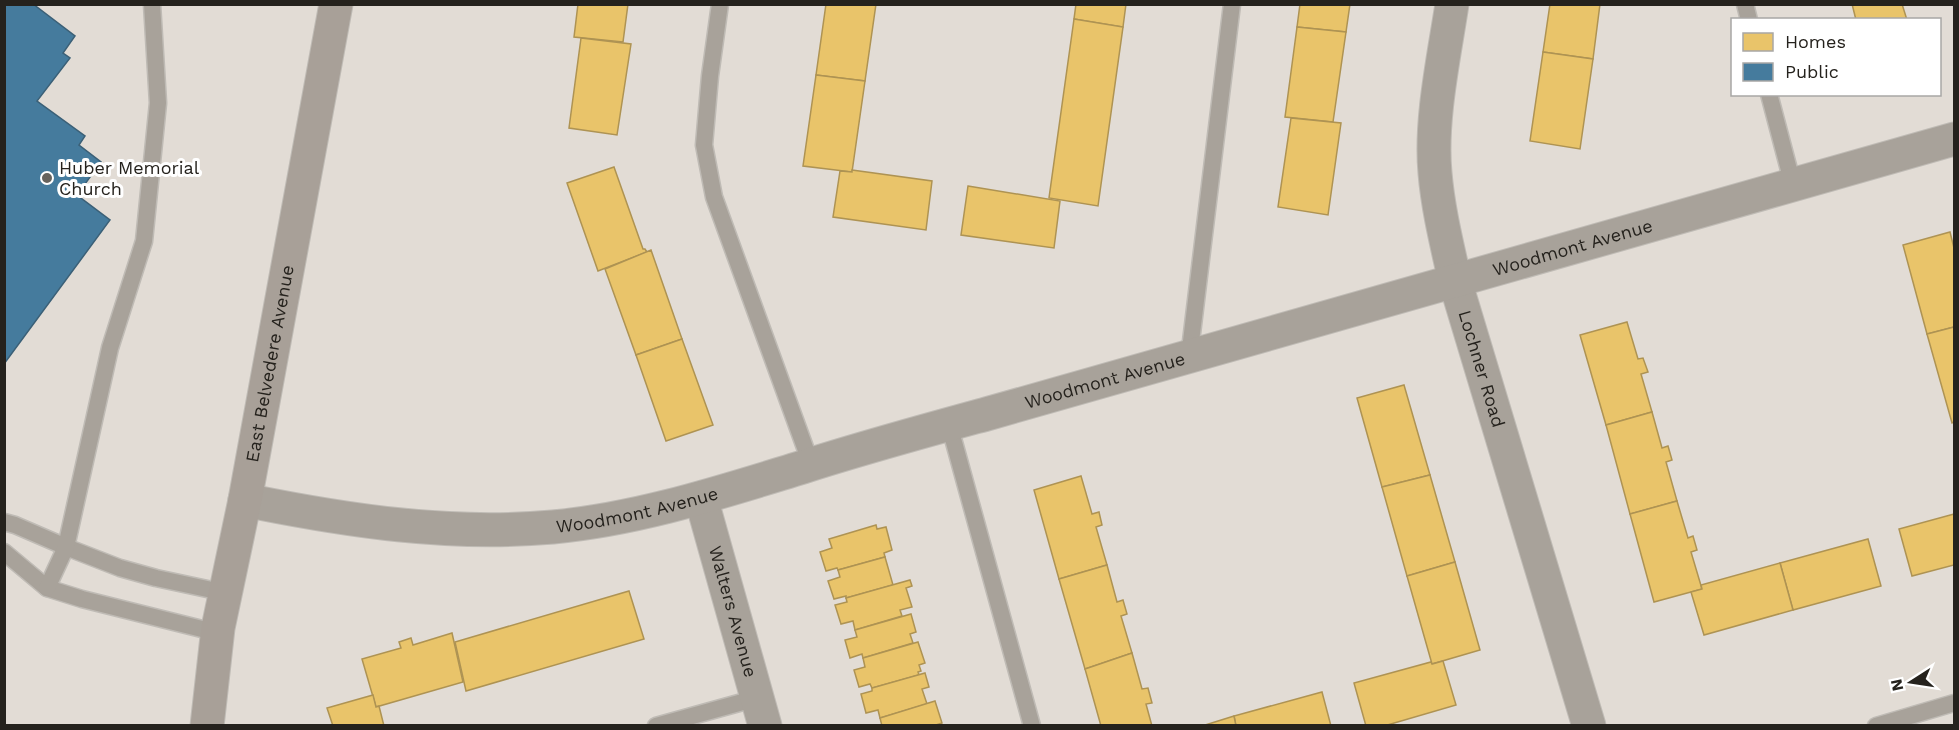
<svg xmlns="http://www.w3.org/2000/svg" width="1959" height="730" font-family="'Work Sans',sans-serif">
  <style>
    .homes { fill: #e9c46a; stroke: #ae9353; stroke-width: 1.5 }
    .public { fill: #457b9d; stroke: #3b6077; stroke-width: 1.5 }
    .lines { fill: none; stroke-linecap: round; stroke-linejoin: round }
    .service-casing { stroke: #bfbbb5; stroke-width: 19 }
    .minor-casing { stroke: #bfbbb5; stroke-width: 35 }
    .secondary-casing { stroke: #bfbbb5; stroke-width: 35 }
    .service { stroke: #a8a29a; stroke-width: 16 }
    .minor { stroke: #a8a29a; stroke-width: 33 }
    .secondary { stroke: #a8a098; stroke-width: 33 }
    .poi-dot { fill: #67635d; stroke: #fff; stroke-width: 2 }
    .labels { text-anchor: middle; stroke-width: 6; stroke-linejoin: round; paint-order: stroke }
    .poi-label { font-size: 18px; fill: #25221d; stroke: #fff; text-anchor: start }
    .street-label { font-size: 18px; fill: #25221d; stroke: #fff }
  </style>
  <rect width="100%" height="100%" fill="#e2dcd5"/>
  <g class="homes">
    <polygon points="578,4 628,4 623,42 574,37"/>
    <polygon points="826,4 876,4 865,81 816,75"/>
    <polygon points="1076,4 1126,4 1123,27 1074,19"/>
    <polygon points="1300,4 1350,4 1346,32 1297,27"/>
    <polygon points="1550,4 1600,4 1593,59 1543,52"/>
    <polygon points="1852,4 1902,4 1907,20 1856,20"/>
    <polygon points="1074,19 1123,27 1098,206 1049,198"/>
    <polygon points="1297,27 1346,32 1333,122 1285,117"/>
    <polygon points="581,38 631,44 617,135 569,128"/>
    <polygon points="1543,52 1593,59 1580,149 1530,141"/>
    <polygon points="816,75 865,81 852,172 803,166"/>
    <polygon points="1291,118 1341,123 1328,215 1278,207"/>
    <polygon points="614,167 643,249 645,249 647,252 598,271 567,183"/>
    <polygon points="852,170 932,181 926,230 833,217 840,171 852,172"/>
    <polygon points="968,186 1060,201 1054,248 961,235"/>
    <polygon points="1950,232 1954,248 1954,327 1927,334 1903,245"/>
    <polygon points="651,250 682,339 636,355 605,269"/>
    <polygon points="1627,322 1638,359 1643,358 1648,372 1641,374 1652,412 1606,425 1580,335"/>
    <polygon points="1954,327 1954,422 1952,423 1927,334"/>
    <polygon points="682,339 713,425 666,441 636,355"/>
    <polygon points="1404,385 1430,475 1382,487 1357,398"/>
    <polygon points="1652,412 1662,448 1668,446 1672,460 1666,462 1677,501 1630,514 1606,425"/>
    <polygon points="1430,475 1455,562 1407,576 1382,487"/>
    <polygon points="1081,476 1092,514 1099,512 1102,525 1096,527 1107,565 1059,579 1034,490"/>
    <polygon points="1677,501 1688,538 1693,536 1697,550 1691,552 1702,589 1654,602 1630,514"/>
    <polygon points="1954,514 1954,565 1912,576 1899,529"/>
    <polygon points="876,525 877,529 886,527 892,550 884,553 885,557 838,570 837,568 826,571 820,552 832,548 829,539"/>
    <polygon points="1868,539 1881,586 1793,610 1780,563"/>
    <polygon points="885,557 893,585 846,598 846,596 834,599 828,581 840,577 838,570"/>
    <polygon points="1455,562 1480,650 1432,664 1407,576"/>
    <polygon points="1780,563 1793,610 1704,635 1691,592 1702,589 1701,585"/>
    <polygon points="1107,565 1117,602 1123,600 1127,614 1121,616 1132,653 1085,669 1059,579"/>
    <polygon points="910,580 912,586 906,588 912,607 900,610 902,616 855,630 853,621 841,624 835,605 847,602 846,598"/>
    <polygon points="629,591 644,639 466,691 455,642"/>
    <polygon points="911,614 916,632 910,634 913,643 863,658 862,654 850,658 845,640 857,637 855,630"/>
    <polygon points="452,633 463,682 376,707 362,659 401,648 399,642 411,638 413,645"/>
    <polygon points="918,642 925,663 919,665 921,671 918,672 919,675 872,688 870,684 859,687 854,670 865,667 863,658"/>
    <polygon points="1132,653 1142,689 1148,688 1152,703 1146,704 1152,726 1101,726 1085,669"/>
    <polygon points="1443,661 1456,705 1384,726 1366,726 1354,683 1431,662 1432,664"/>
    <polygon points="925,673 929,687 922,689 927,704 880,718 878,710 866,713 861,694 872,691 872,688"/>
    <polygon points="1322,692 1331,726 1236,726 1234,716"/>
    <polygon points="373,695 376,707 379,706 384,726 333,726 327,708"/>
    <polygon points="935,701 942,723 933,726 882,726 880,718"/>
    <polygon points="1234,716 1236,726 1202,726"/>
  </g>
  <polygon class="public" points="4,4 33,4 75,36 63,53 70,58 37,101 85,136 79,145 101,162 77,195 110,220 4,364"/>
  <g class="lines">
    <defs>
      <g id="service">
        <polyline points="720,4 710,76 704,145 714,197 811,464"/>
        <polyline points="1745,4 1749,20"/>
        <polyline points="1769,94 1793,185"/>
        <polyline points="1189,358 1232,4"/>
        <polyline points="949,424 1032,726"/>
        <polyline points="4,522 15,525 66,547 120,568 156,578 226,593"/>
        <polyline points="4,552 47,588 82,599 218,633"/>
        <polyline points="47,588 66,547 110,348 144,241 158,103 152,4"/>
        <polyline points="656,726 757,698"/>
        <polyline points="1876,726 1954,703"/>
      </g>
      <g id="minor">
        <path id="s1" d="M1452,4C1444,57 1430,120 1435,173C1438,209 1447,245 1455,281L1589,726"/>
        <path id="s2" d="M701,498L765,726"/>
        <path id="s3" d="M245,500C348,521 449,536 553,527C639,519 721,492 803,467C865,447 928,430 990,413C1312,323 1633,230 1954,139"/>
      </g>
      <g id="secondary">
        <path id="s4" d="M207,726L218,628L245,500L336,4"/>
      </g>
    </defs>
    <use href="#service" class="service-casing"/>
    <use href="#minor" class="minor-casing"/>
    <use href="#secondary" class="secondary-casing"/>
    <use href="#service" class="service"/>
    <use href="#minor" class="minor"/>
    <use href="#secondary" class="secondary"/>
  </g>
  <circle class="poi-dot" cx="47" cy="178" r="6"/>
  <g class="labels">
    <g class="poi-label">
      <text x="59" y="174">Huber Memorial<tspan x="59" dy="21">Church</tspan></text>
    </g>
    <g class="street-label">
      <text dy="6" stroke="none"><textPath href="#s3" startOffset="1368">Woodmont Avenue</textPath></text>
      <text dy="6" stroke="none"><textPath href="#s4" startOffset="368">East Belvedere Avenue</textPath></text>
      <text dy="6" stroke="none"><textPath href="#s1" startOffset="372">Lochner Road</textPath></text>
      <text dy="6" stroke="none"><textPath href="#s3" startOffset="882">Woodmont Avenue</textPath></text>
      <text dy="6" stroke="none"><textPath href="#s3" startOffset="396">Woodmont Avenue</textPath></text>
      <text dy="6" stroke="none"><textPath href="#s2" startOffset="118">Walters Avenue</textPath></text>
    </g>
  </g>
  <rect width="1959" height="730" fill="none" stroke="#25221d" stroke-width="12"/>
  <rect x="1731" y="18" width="210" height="78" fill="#ffffff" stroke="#a8a7a5" stroke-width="1.5"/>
  <rect x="1743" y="33" width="30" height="18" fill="#e9c46a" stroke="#a8a7a5" stroke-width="1.5"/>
  <text x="1785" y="48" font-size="18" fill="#25221d">Homes</text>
  <rect x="1743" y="63" width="30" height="18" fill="#457b9d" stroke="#a8a7a5" stroke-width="1.5"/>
  <text x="1785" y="78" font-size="18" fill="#25221d">Public</text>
  <g transform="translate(1911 682) rotate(258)" stroke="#ffffff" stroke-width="4.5" paint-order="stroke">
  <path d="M0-4.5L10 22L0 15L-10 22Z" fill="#25221d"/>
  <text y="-9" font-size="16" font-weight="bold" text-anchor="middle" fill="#25221d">N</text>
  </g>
</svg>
